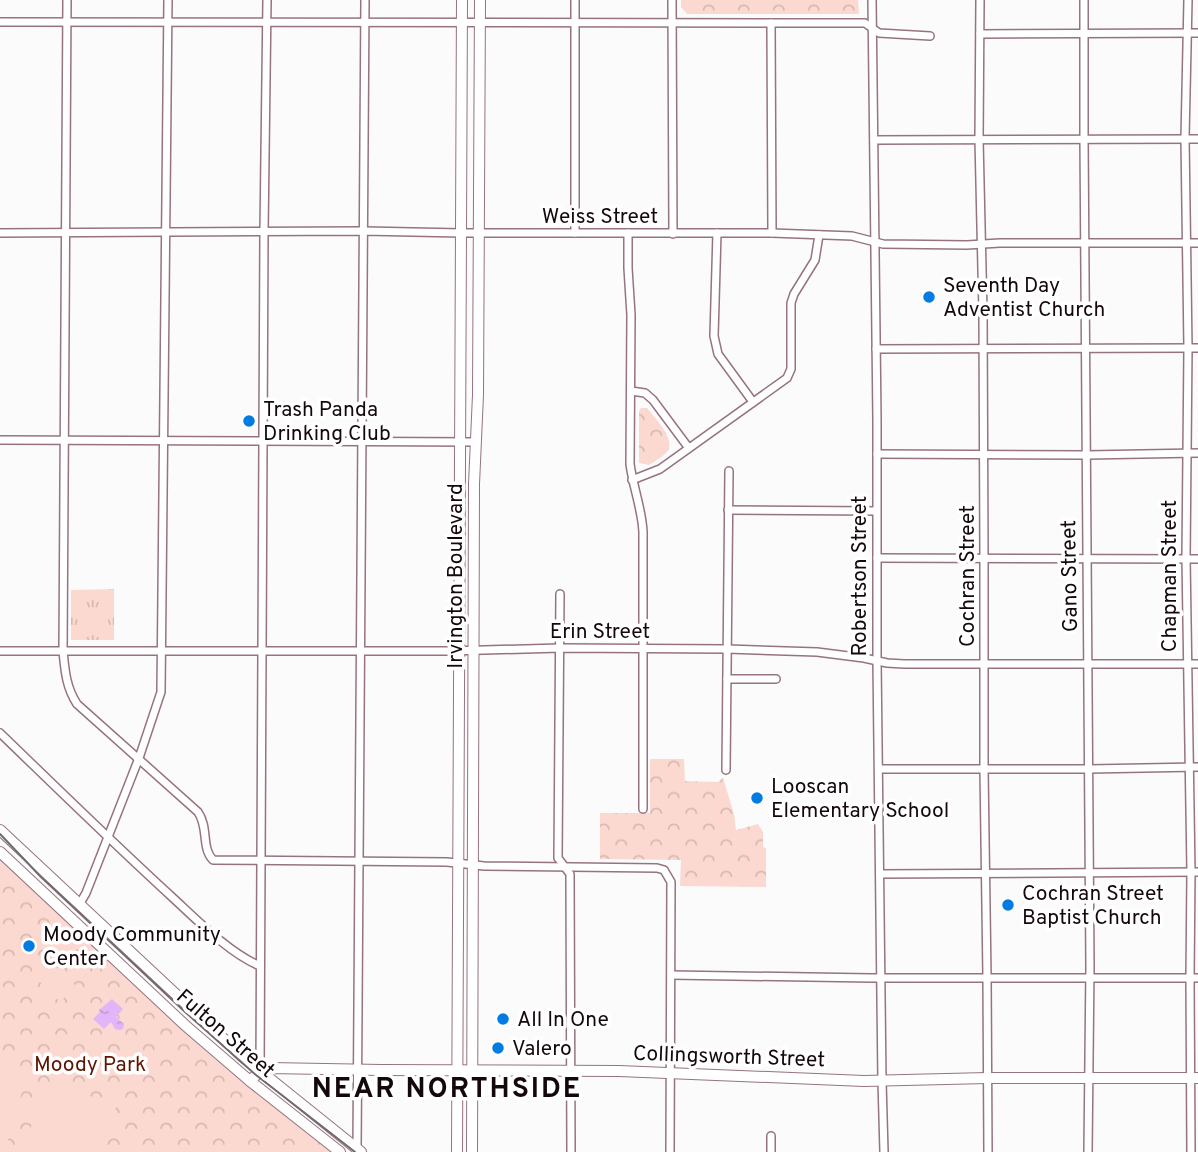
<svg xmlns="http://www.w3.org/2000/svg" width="1198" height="1152" font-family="Overpass,sans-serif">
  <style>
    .grass { fill: url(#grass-tufts) }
    .forest { fill: url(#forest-crowns) }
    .pitch { fill: #fbd9d0 }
    .water { fill: url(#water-ripples) }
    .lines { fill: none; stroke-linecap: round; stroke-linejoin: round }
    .minor-casing { stroke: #967380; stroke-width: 10 }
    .major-casing { stroke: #967380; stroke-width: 12 }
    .minor { stroke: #fff; stroke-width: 7 }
    .major { stroke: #fff; stroke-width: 10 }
    .tram { stroke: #716a6d; stroke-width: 2 }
    .poi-dot { fill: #027ce2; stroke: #fff; stroke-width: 2.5 }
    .labels { text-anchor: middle; stroke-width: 7; stroke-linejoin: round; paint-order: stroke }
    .street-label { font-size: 21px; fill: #14080d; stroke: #fff }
    .poi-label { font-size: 21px; fill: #14080d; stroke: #fff; text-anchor: start }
    .park-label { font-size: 21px; fill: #5d1401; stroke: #fff }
    .district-label { font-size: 28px; font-weight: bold; letter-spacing: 2px; fill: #14080d; stroke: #fff }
  </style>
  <defs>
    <pattern id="grass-tufts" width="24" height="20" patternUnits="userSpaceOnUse" patternTransform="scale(1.75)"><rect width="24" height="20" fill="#fbd9d0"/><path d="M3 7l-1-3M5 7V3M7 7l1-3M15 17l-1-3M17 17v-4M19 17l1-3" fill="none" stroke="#d6b9b1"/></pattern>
    <pattern id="forest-crowns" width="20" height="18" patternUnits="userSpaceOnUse" patternTransform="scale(1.75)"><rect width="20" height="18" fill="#fbd9d0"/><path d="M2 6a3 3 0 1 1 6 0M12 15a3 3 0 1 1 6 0" fill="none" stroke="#d6b9b1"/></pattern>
    <pattern id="water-ripples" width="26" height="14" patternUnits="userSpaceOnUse" patternTransform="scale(1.75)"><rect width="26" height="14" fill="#e2b4f9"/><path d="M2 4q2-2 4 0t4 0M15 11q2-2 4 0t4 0" fill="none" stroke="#c199d4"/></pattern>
  </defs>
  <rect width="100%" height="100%" fill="#fbfbfb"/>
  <polygon class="grass" points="114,589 114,640 71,640 71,590"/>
  <g class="forest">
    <polygon points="681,0 858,0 859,14 687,14 681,7"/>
    <path d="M641,408H647C655,418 677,440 667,452C663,457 654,461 649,465L639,463V411Z"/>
    <polygon points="650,759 684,759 685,781 718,782 723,778 734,814 736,830 758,824 763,832 763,847 766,848 766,887 680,886 681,860 600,859 600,813 650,813"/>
    <polygon points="0,856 130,981 335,1152 0,1152"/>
  </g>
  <g class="pitch">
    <polygon points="51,962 76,986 60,1002 36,978"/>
    <polygon points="0,1070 22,1076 25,1082 5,1150 0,1149"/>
    <polygon points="48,1084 117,1104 110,1123 98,1139 82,1152 24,1152 42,1087"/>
  </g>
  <polygon class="water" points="112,999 123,1009 116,1017 124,1024 123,1029 120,1030 115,1029 111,1022 104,1029 93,1019 100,1012 99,1010"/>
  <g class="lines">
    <defs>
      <g id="minor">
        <path d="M67,0L63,651C65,671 66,687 77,704L198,812C209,828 201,848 213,860L447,862L484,866L657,868L664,870L671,882L670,1152"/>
        <polyline points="575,0 575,233"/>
        <polyline points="672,0 673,234"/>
        <polyline points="872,0 877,420 877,661 882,1081 884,1152"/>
        <polyline points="980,0 979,139 983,313 984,559 984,769 987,977 988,1152"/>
        <polyline points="1084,0 1084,138 1090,966 1088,1152"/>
        <polyline points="1188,0 1185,138 1188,348 1186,558 1191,872 1190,978 1191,1152"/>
        <polyline points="0,22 865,23 879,33 930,36"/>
        <polyline points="771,23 772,233"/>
        <polyline points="980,34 1198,33"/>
        <polyline points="874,140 1198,139"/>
        <polyline points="0,233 364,231 461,233 772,233 852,236 883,244 967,245 1000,243 1198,243"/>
        <path d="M628,233V268L631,315L630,464C633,487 642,509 643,532V809"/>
        <polyline points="717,233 714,336 718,354 753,402"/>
        <polyline points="876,349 1198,348"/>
        <polyline points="631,391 645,393 653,400 688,447"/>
        <polyline points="0,440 476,442"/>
        <polyline points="877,454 1087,455 1198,453"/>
        <polyline points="632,480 660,469 787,378 791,369 791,303 794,294 815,260 819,235"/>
        <polyline points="728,510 876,511"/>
        <polyline points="877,558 1198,559"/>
        <polyline points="560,594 558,858 570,874 571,1152"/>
        <polyline points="0,651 450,651 560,648 727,649 817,652 864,658 887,663 904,664 1198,664"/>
        <polyline points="727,679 776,679"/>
        <path d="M0,733C57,788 113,843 172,897C197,920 229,953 260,966"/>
        <polyline points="879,769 1089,769 1198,767"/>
        <polyline points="726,770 729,471"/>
        <polyline points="880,874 1198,872"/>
        <polyline points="79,905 86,893 139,758 161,692 168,0"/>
        <polyline points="671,975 871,978 1198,978"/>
        <polyline points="260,1071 264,232 267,0"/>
        <polyline points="357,1149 365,0"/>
        <polyline points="771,1152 771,1136"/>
      </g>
      <g id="major">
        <polyline points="0,830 243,1057 361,1152"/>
        <polyline points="0,852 186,1026 250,1081 340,1152"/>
        <polyline points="250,1081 260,1071 269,1068 381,1070 619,1071 864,1081 987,1078 1198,1078"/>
        <polyline points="457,1152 462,0"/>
        <polyline points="472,1152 474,484 478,395 480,0"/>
      </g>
    </defs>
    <use href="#minor" class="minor-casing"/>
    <use href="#major" class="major-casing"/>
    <use href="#minor" class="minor"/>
    <use href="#major" class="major"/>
    <polyline class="tram" points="0,834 41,877 184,1011 256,1075 355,1152"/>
  </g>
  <g class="poi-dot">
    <circle cx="929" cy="297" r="7"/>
    <circle cx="249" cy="421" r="7"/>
    <circle cx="757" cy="798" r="7"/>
    <circle cx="1008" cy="905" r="7"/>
    <circle cx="29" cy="946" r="7"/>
    <circle cx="503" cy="1019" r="7"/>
    <circle cx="498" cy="1048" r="7"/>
  </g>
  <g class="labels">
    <g class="street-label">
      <text x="600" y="223">Weiss Street</text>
      <text transform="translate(455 576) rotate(-90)" y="7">Irvington Boulevard</text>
      <text transform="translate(859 576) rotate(-90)" y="7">Robertson Street</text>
      <text transform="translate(967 576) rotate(-90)" y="7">Cochran Street</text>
      <text transform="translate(1069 576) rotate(-91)" y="7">Gano Street</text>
      <text transform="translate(1169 576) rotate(-90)" y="7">Chapman Street</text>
      <text x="600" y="638">Erin Street</text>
      <text transform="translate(226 1033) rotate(41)" y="7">Fulton Street</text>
      <text transform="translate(729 1056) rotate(2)" y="7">Collingsworth Street</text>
    </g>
    <g class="poi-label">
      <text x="943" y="292">Seventh Day<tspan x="943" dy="24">Adventist Church</tspan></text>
      <text x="263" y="416">Trash Panda<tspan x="263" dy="24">Drinking Club</tspan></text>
      <text x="771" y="793">Looscan<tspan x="771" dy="24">Elementary School</tspan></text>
      <text x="1022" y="900">Cochran Street<tspan x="1022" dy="24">Baptist Church</tspan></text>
      <text x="43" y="941">Moody Community<tspan x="43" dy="24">Center</tspan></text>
      <text x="517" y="1026">All In One</text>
      <text x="512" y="1055">Valero</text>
    </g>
    <g class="park-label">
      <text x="90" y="1071">Moody Park</text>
    </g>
    <g class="district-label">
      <text x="447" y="1097">NEAR NORTHSIDE</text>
    </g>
  </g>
</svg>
